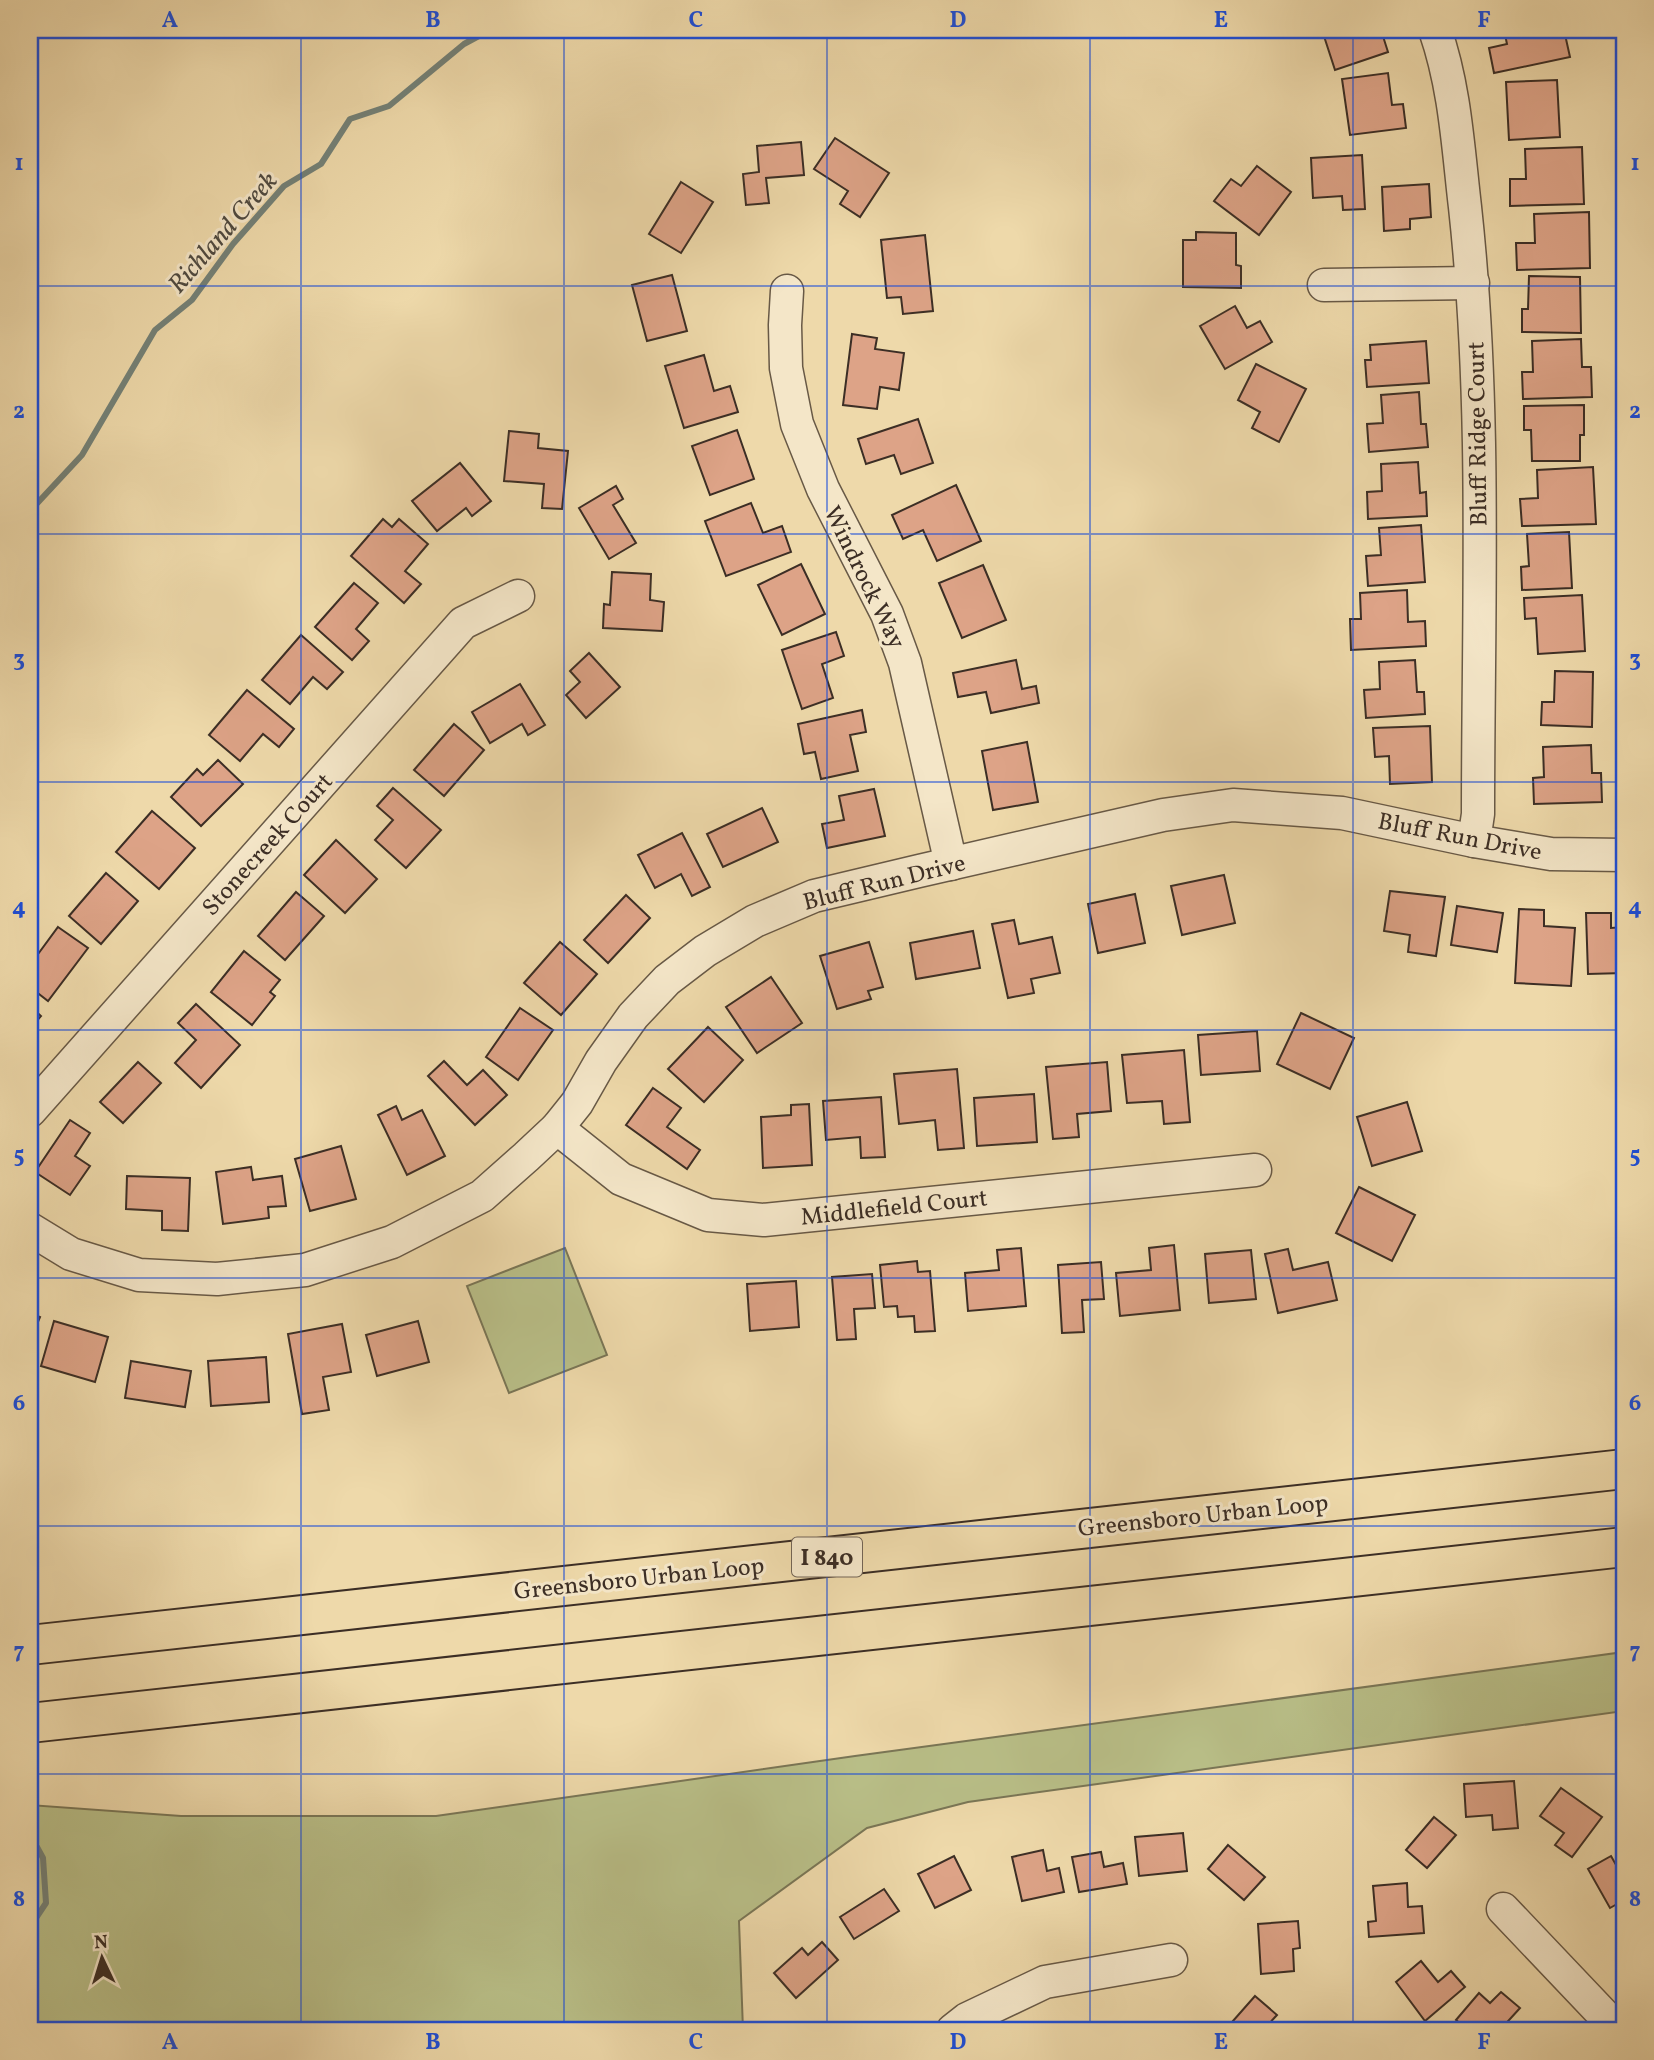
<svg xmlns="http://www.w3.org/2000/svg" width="1654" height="2060" font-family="Vollkorn,serif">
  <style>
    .green { fill: #b9bf88; stroke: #7a7656; stroke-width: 2 }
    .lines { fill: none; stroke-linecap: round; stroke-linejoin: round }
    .stream { stroke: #748177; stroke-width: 6 }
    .building { fill: #dda387; stroke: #3c2e25; stroke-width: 2 }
    .minor-casing { stroke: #685946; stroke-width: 35 }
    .highway-casing { stroke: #3c2e25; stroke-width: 42 }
    .minor { stroke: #f4e6c8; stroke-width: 32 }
    .highway { stroke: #eed9aa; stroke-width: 38 }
    .grid { fill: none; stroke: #1d4ed8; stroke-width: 2; stroke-opacity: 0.55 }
    .labels { text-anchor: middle; stroke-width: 6; stroke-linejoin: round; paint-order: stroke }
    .shield { fill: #f4e6c8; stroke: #736556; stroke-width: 2 }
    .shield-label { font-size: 23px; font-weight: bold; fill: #3c2e25 }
    .street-label { font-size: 24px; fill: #3c2e25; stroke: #f4e6c8 }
    .water-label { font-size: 26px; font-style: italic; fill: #4f4a40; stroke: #f4e6c8 }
    .neatline { fill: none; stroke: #1d4ed8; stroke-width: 2.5 }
    .grid-label { font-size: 23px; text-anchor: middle; font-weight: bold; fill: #1d4ed8 }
  </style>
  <rect width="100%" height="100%" fill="#eed9aa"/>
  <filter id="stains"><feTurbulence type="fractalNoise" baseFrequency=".00286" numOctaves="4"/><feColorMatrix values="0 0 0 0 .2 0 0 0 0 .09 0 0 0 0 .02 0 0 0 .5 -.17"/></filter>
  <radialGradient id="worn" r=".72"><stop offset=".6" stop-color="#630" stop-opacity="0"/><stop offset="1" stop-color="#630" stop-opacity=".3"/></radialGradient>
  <g class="green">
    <polygon points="565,1248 607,1355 509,1393 467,1286"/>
    <polygon points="1624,1652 1624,1711 968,1802 867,1828 739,1921 743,2030 30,2030 30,1805 181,1816 436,1816 855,1756"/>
  </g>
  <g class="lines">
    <g class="stream">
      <polyline points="30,511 82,455 155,330 192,300 233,244 284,186 321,164 350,119 389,106 464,44 490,30"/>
      <polyline points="30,1844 37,1847 43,1858 46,1903 30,1927"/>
    </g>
  </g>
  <g class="building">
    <polygon points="1322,30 1381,30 1388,52 1335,70"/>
    <polygon points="1504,30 1564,30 1570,57 1494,73 1489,48 1507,44"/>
    <polygon points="1388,73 1392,105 1403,104 1406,128 1350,135 1342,79"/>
    <polygon points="1557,80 1560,137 1509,140 1506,82"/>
    <polygon points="835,138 889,173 860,217 840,204 848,191 814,169"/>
    <polygon points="801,142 804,175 766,178 769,203 746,205 743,174 759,172 757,146"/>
    <polygon points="1582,147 1584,204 1510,206 1510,179 1526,179 1525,149"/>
    <polygon points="1362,155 1365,209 1343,210 1342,196 1313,198 1311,158"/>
    <polygon points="1257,166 1291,192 1259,235 1214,201 1231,179 1241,186"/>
    <polygon points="681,182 713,202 681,253 649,234"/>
    <polygon points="1429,184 1431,217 1410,219 1410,229 1384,231 1382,187"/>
    <polygon points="1589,212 1590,268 1517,270 1516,243 1535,243 1534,214"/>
    <polygon points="1196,232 1236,233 1236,265 1241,266 1241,288 1183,287 1183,240 1196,240"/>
    <polygon points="925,235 933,311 903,314 901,297 887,298 881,240"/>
    <polygon points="672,275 687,331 647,341 632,285"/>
    <polygon points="1529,276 1580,277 1581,333 1522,332 1522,309 1528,309"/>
    <polygon points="1235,306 1247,328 1260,321 1272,342 1225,369 1200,326"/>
    <polygon points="852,334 877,338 875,349 904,353 899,390 880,387 877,409 843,405"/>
    <polygon points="1581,339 1582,367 1591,367 1592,397 1523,399 1522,372 1533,372 1532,341"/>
    <polygon points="1426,341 1429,383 1367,387 1365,360 1371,360 1370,345"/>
    <polygon points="704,355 714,391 730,386 738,412 684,428 665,366"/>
    <polygon points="1256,364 1306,389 1279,442 1252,428 1260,412 1238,400"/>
    <polygon points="1419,392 1421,424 1426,424 1428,447 1369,452 1367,424 1383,423 1381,395"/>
    <polygon points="1584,405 1584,435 1580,435 1580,461 1532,461 1531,430 1524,430 1524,406"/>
    <polygon points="918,419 933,463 901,474 894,455 866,464 858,439"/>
    <polygon points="737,430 754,479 710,495 692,446"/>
    <polygon points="509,431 539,434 538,448 568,451 562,509 542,508 544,484 504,481"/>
    <polygon points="1418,462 1420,493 1426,492 1427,516 1368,519 1367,492 1382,491 1381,464"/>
    <polygon points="460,463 491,501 472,516 466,508 437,531 412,501"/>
    <polygon points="1593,467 1596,524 1522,526 1520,499 1538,498 1537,470"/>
    <polygon points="956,485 981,541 937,561 923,530 903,539 892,515"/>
    <polygon points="616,486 623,499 613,505 636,543 609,559 579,508"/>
    <polygon points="751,503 763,533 782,526 791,552 726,576 705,521"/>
    <polygon points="383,519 392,527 399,519 428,544 405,571 421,584 404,603 351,556"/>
    <polygon points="1421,525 1425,582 1368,586 1366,556 1381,555 1379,528"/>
    <polygon points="1569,532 1572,588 1522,590 1521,567 1529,566 1527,534"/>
    <polygon points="801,564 825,614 782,635 758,585"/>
    <polygon points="983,565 1006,620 962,638 939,583"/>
    <polygon points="612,572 651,574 650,600 664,602 662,631 603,628 604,604 610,605"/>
    <polygon points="354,583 378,603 356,629 369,641 352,660 315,627"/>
    <polygon points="1407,590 1408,622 1425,621 1426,646 1351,650 1350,619 1361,619 1360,593"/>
    <polygon points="1582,595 1585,651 1538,654 1536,618 1525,619 1524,598"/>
    <polygon points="836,632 844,656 822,664 833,698 802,709 782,650"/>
    <polygon points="301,635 343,672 327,689 313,677 290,704 262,680"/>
    <polygon points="589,653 620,687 586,718 566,695 580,682 570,671"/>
    <polygon points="1016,660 1022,689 1036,686 1039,703 991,713 986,692 958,697 953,673"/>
    <polygon points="1415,660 1417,692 1424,692 1425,714 1366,718 1364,690 1380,689 1379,662"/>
    <polygon points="1555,671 1593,672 1592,727 1541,725 1542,702 1554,702"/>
    <polygon points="520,684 545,725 528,735 522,724 490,743 472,712"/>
    <polygon points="247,690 294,729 279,747 263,734 240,761 209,735"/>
    <polygon points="862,710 866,732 850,735 858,771 821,779 815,752 804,754 798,724"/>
    <polygon points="454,724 484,750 444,796 414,770"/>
    <polygon points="1430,726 1432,782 1390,784 1389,756 1375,757 1373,728"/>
    <polygon points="1027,742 1038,802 993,810 982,751"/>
    <polygon points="1591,745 1592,773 1601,773 1602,802 1534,804 1533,778 1544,777 1543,747"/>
    <polygon points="218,760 243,784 201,826 171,797 197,769 203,775"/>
    <polygon points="393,788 441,830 406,868 375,840 393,820 377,806"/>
    <polygon points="874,789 885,836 827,848 822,824 844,820 839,796"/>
    <polygon points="762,808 778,842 723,867 707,834"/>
    <polygon points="152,811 195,848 159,889 116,852"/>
    <polygon points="682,833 710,887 692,896 681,874 655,888 638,855"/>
    <polygon points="336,840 377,879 345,913 304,875"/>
    <polygon points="106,873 138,901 101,944 69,916"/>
    <polygon points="1224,875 1235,923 1182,935 1171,886"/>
    <polygon points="1390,891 1445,897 1436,956 1408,952 1410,935 1384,931"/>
    <polygon points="296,892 324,916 285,960 258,936"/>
    <polygon points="1135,894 1145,943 1098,953 1088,904"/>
    <polygon points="626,895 650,918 608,963 584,940"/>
    <polygon points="1457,906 1503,913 1497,952 1451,945"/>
    <polygon points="1519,909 1544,910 1544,926 1575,928 1571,986 1515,983"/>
    <polygon points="1586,913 1611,913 1611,928 1624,927 1624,973 1588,974"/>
    <polygon points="1014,920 1019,944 1052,937 1060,973 1031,979 1034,993 1008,998 992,924"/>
    <polygon points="58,927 88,948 48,1001 30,987 30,965"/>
    <polygon points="973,931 980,968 916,979 910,943"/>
    <polygon points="560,942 597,974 561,1015 524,983"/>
    <polygon points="869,942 883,987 868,991 871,999 837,1009 820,956"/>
    <polygon points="244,951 280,980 270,992 275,996 252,1025 211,992"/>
    <polygon points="771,977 802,1023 757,1053 726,1007"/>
    <polygon points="196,1004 240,1045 201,1088 175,1063 196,1040 178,1023"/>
    <polygon points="30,1006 41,1016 30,1029"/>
    <polygon points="520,1008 553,1030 518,1080 486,1057"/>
    <polygon points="1301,1013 1354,1038 1330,1089 1277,1064"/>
    <polygon points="708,1027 743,1060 704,1102 668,1069"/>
    <polygon points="1257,1031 1260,1071 1201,1075 1198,1035"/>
    <polygon points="1184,1050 1190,1122 1164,1124 1162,1101 1127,1103 1122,1055"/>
    <polygon points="444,1061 467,1085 483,1070 507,1095 475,1125 428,1076"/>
    <polygon points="138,1062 161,1083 123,1123 100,1102"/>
    <polygon points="1107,1062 1111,1111 1077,1114 1079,1137 1053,1139 1046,1067"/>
    <polygon points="957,1069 964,1148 938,1150 935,1120 899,1124 894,1074"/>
    <polygon points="653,1088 681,1108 667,1127 700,1150 687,1169 626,1125"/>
    <polygon points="1034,1094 1037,1142 977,1146 974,1098"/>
    <polygon points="881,1097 885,1157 861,1158 860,1137 826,1140 823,1101"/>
    <polygon points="1407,1102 1422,1151 1372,1166 1357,1117"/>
    <polygon points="809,1104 812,1165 763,1168 761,1117 791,1115 791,1105"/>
    <polygon points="396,1106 402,1120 422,1110 445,1156 407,1175 378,1115"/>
    <polygon points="70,1120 90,1133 75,1156 90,1166 70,1195 35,1172"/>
    <polygon points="341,1146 356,1199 310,1211 295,1159"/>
    <polygon points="251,1167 253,1180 282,1176 286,1206 268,1207 269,1218 223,1224 216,1172"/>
    <polygon points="127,1176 190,1178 188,1231 162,1230 162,1211 126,1209"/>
    <polygon points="1359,1187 1415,1215 1392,1261 1336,1233"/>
    <polygon points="1174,1245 1180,1310 1120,1316 1116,1273 1151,1270 1149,1248"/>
    <polygon points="1021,1248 1026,1306 968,1311 965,1273 999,1270 997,1250"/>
    <polygon points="1288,1249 1293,1270 1328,1262 1337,1300 1278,1313 1265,1254"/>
    <polygon points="1251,1250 1256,1299 1209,1303 1205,1254"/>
    <polygon points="917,1261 918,1272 930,1271 935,1331 915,1332 914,1316 898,1317 897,1306 884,1307 880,1265"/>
    <polygon points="1101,1262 1104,1299 1082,1300 1084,1332 1062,1333 1058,1265"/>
    <polygon points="872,1274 875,1308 854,1309 856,1339 837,1340 832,1277"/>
    <polygon points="796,1281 799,1327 750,1331 747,1284"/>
    <polygon points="30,1313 40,1317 30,1341"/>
    <polygon points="54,1321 108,1337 95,1382 41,1366"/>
    <polygon points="418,1321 429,1362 377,1376 366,1335"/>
    <polygon points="342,1324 351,1372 323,1377 329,1410 302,1414 288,1334"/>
    <polygon points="266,1357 269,1402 211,1406 208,1361"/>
    <polygon points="131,1361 191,1371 185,1407 125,1398"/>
    <polygon points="1514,1781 1518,1828 1493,1830 1492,1815 1466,1817 1464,1784"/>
    <polygon points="1561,1788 1602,1817 1572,1857 1555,1845 1564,1833 1540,1816"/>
    <polygon points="1434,1817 1456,1835 1427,1868 1406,1850"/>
    <polygon points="1183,1833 1187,1871 1139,1876 1135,1837"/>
    <polygon points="1228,1845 1265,1877 1244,1900 1208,1869"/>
    <polygon points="1043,1850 1047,1871 1059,1868 1064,1892 1022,1901 1012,1857"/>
    <polygon points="1101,1852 1104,1867 1123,1863 1127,1884 1079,1892 1072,1857"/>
    <polygon points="954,1856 971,1890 935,1908 918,1874"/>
    <polygon points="1611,1856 1624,1879 1624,1900 1610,1908 1588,1869"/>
    <polygon points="1407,1883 1408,1907 1422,1906 1424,1933 1369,1937 1368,1922 1376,1921 1373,1886"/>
    <polygon points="884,1889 899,1911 854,1939 840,1917"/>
    <polygon points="1298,1921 1300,1948 1293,1949 1294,1971 1261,1974 1258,1924"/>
    <polygon points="822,1942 838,1960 796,1998 774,1973 802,1948 808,1955"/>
    <polygon points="1421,1961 1438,1982 1451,1971 1465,1987 1425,2021 1396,1982"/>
    <polygon points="1501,1992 1520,2008 1500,2030 1468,2030 1456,2020 1479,1993 1490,2003"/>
    <polygon points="1255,1996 1277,2015 1263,2030 1225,2030"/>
  </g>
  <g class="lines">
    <defs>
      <g id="minor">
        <path d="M1435,30C1455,87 1458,147 1465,207C1487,408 1478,612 1478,814L1474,841"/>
        <polyline points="1324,285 1473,283"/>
        <polyline points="787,291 785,325 786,368 797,424 823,489 887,614 905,663 951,864"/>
        <polyline points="30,1111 463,623 518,596"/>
        <polyline points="557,1128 621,1179 708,1215 764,1220 1255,1170"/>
        <polyline points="30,1229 71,1254 139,1275 217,1279 305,1270 392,1242 482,1196 526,1157 557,1128 577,1103 601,1061 633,1016 667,980 705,951 755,921 814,896 919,871 1163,815 1233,805 1342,813 1474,841 1551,854 1624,855"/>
        <polyline points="1503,1909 1618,2030"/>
        <polyline points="953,2030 967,2019 1045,1982 1171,1960"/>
      </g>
      <g id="highway">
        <polyline points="30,1645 1624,1469"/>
        <polyline points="30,1723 1624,1547"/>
      </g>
    </defs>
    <use href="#minor" class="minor-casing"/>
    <use href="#highway" class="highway-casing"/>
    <use href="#minor" class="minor"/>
    <use href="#highway" class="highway"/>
  </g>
  <path class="grid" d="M301,30V2030M564,30V2030M827,30V2030M1090,30V2030M1353,30V2030M30,286H1624M30,534H1624M30,782H1624M30,1030H1624M30,1278H1624M30,1526H1624M30,1774H1624"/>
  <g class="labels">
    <rect class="shield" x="792" y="1537.5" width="70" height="39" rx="5"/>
    <g class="shield-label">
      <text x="827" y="1565">I 840</text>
    </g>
    <g class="street-label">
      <text transform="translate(1477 434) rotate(-91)" y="8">Bluff Ridge Court</text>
      <text transform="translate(865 577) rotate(64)" y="8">Windrock Way</text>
      <text transform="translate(1460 836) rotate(11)" y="8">Bluff Run Drive</text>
      <text transform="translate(267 844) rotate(-48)" y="8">Stonecreek Court</text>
      <text transform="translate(884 882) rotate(-14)" y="8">Bluff Run Drive</text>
      <text transform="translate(894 1207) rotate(-6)" y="8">Middlefield Court</text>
      <text transform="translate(1203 1515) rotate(-6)" y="8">Greensboro Urban Loop</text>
      <text transform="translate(639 1578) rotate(-6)" y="8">Greensboro Urban Loop</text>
    </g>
    <g class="water-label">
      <text transform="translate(222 232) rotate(-49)" y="9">Richland Creek</text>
    </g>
  </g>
  <rect width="1654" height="2060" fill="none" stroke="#eed9aa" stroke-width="77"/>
  <g transform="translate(102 1958) rotate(356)" stroke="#f4e6c8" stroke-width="5" paint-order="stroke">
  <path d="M0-5L12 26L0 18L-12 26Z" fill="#3c2e25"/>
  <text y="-10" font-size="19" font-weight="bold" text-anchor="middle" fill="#3c2e25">N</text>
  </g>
  <rect x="38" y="38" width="1578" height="1984" class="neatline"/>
  <g class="grid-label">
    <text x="170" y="27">A</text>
    <text x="433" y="27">B</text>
    <text x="696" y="27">C</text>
    <text x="958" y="27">D</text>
    <text x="1221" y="27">E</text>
    <text x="1484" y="27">F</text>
    <text x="19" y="170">1</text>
    <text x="1635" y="170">1</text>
    <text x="19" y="418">2</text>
    <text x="1635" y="418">2</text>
    <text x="19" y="666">3</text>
    <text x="1635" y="666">3</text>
    <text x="19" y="914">4</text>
    <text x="1635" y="914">4</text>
    <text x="19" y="1162">5</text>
    <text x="1635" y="1162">5</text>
    <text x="19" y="1410">6</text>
    <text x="1635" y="1410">6</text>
    <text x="19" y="1658">7</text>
    <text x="1635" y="1658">7</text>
    <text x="19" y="1906">8</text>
    <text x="1635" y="1906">8</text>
    <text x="170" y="2049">A</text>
    <text x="433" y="2049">B</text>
    <text x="696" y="2049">C</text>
    <text x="958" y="2049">D</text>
    <text x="1221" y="2049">E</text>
    <text x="1484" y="2049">F</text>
  </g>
  <rect width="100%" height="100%" filter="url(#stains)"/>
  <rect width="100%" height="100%" fill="url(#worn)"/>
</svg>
